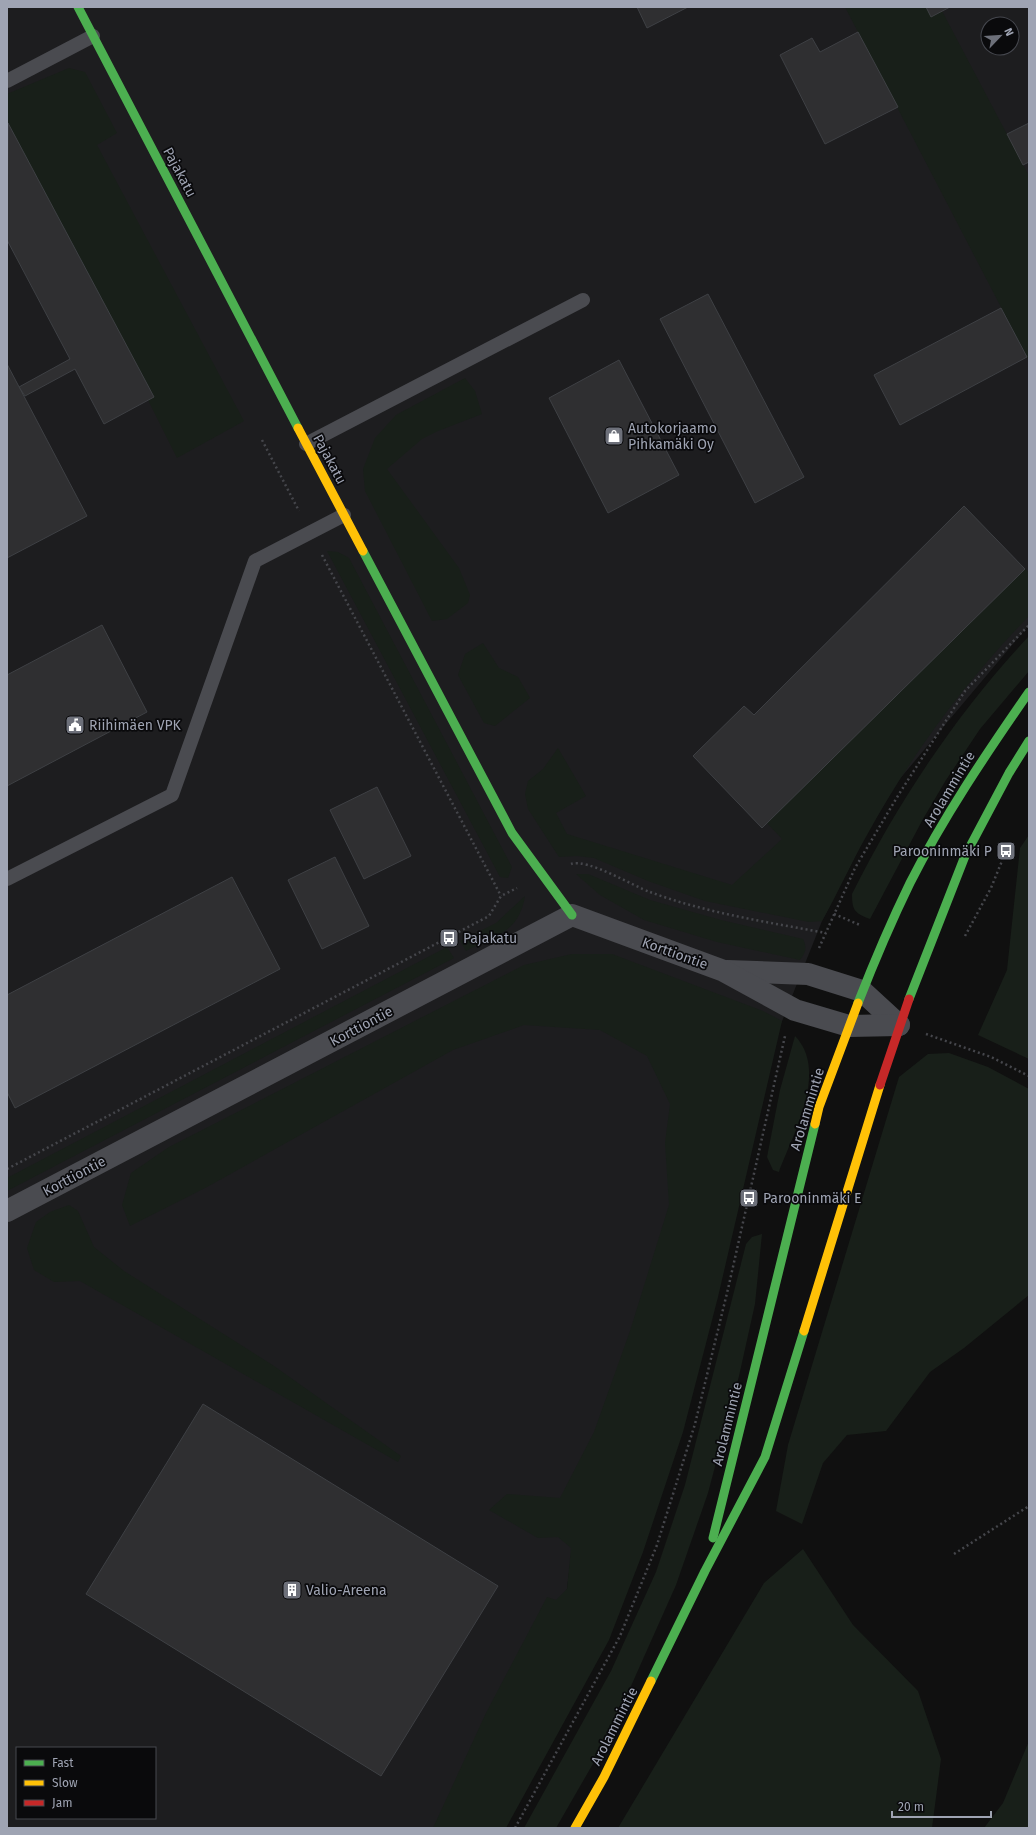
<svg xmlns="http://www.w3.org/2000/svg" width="1036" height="1835" font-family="'Fira Sans',sans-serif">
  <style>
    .built { fill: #1d1d1f; fill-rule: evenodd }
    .green { fill: #181f19 }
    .building { fill: #2f2f31; stroke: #3e4044 }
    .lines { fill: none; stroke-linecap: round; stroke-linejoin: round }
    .path { stroke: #45464b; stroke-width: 2.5; stroke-dasharray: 2 3; stroke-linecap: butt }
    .lane { stroke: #4a4b50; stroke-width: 14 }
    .street { stroke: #4a4b50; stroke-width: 22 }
    .fast { stroke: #4caf50; stroke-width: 9 }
    .slow { stroke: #ffc107; stroke-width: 9 }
    .jam { stroke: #c62828; stroke-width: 9 }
    .labels { text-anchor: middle; stroke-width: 3.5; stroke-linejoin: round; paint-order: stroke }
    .street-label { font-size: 14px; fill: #9fa4b3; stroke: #0a0a0c }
    .poi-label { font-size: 14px; fill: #9fa4b3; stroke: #0a0a0c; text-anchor: start }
  </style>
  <rect width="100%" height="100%" fill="#101010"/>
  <path class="built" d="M7,7H1029V625L898,781L866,835L822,921L572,1548L567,1589L436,1828H7ZM988,24H1012V48H988ZM17,1748H155V1818H17Z"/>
  <g class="green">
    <polygon points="845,7 926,7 932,16 942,11 1029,176 1029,361"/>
    <polygon points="69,68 85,72 117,133 97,145 244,421 177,458 148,400 154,397 7,124 7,94"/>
    <polygon points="465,378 475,391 482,414 438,431 422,439 387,469 459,568 470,595 468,603 447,619 432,621 365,491 363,469 375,438 396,415"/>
    <polygon points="327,551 338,552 349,558 512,867 508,878 500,877"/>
    <path d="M1025,569L1029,572V616C965,682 911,755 867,835C851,863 838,893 822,921L809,922L705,901L648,881L594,858L577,856L559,857L528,809L525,794L528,781L543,769L558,748L586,796L556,813L567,834L732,885L782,839L767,823Z"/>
    <path d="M1029,636V671L980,729L946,780L923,819L870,919C855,913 852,911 852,894C899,800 957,713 1029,636Z"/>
    <polygon points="483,643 499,668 518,677 530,698 495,726 484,723 458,675 465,654"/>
    <polygon points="1029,835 1029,1059 978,1035 1007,970 1020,848"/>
    <path d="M576,874H588L650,900L721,920L803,939C807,947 806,953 800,960L717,942L644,920L600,895Z"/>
    <path d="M525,896C519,933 495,936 466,951L460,941L496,923Z"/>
    <polygon points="447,947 454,958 7,1191 7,1178"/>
    <polygon points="572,954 612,954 763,1011 782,1021 718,1297 683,1432 643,1552 609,1640 506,1828 433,1828 486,1713 547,1597 556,1600 567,1589 571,1548 558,1537 538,1538 489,1510 507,1494 560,1498 594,1432 630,1331 669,1205 665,1143 670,1104 647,1056 600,1030 524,1025 453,1050 207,1187 130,1226 122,1205 131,1173 169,1147 524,965"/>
    <path d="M795,1036C829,1071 793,1134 779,1172L773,1170L767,1157L780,1090Z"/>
    <polygon points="949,1053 988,1067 1029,1089 1029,1295 964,1348 930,1372 886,1431 847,1435 823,1463 802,1524 776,1511 788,1445 899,1077 928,1054"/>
    <polygon points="69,1205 78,1211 94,1247 124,1271 274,1366 401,1456 398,1462 80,1281 54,1282 34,1270 27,1248 36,1222 50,1212"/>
    <polygon points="762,1234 755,1304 739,1376 708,1493 676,1585 631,1686 598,1755 556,1828 524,1828 611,1671 656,1572 685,1485 746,1244 752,1237"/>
    <polygon points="803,1549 853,1625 918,1691 941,1759 932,1828 618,1828 764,1583"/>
    <polygon points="1029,1741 1029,1828 984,1828 1003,1803"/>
  </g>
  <g class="building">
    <polygon points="637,7 688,7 647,28"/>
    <polygon points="926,7 950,7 931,17"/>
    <polygon points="858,32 898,107 825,144 780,55 812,38 820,52"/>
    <polygon points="8,123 154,397 104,424 75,369 25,396 19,387 70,359 7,240"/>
    <polygon points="1029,123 1029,162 1023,165 1007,134"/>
    <polygon points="708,294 804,477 755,503 660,319"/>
    <polygon points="1001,308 1027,357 900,425 874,375"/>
    <polygon points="619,360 679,475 608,513 549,398"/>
    <polygon points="7,364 87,516 7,558"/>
    <polygon points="964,506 1025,569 762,828 693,756 744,706 754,715"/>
    <polygon points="102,625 147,712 7,786 7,675"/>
    <polygon points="377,787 411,856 364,879 330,810"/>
    <polygon points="335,857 369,926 322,949 288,880"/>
    <polygon points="232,877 280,969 15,1108 7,1092 7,995"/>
    <polygon points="203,1404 498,1586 381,1776 86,1594"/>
  </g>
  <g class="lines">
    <g class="path">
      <polyline points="262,440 299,511"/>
      <polyline points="322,555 501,896"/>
      <path d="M571,864C587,858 633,886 650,892C706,913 767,922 826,933"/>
      <polyline points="834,914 860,925"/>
      <polyline points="965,936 991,888 1006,851"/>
      <polyline points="819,948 855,868 899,794 965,691 1029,625"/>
      <polyline points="926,1034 991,1057 1029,1076"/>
      <polyline points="7,1169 489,916 501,896 517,888"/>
      <polyline points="954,1554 1029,1506"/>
      <polyline points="515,1828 620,1636 657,1545 695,1424 728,1289 785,1036"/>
    </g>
    <g class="lane">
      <polyline points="7,81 93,36"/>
      <polyline points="306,444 583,300"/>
      <polyline points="7,879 172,795 255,561 344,515"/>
    </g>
    <g class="street">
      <polyline points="727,971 808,974 862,991 899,1025"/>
      <polyline points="7,1211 572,915 724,971 795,1010 849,1026 899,1025"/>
    </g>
    <g class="fast">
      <polyline points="78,7 298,428"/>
      <polyline points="363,551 512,833 572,915"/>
      <polyline points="909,999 965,856 1009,773 1029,741"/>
      <path d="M858,1003C874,962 891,922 910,883C944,816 986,754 1029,692"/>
      <polyline points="713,1538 815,1124"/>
      <polyline points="651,1681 705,1571 765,1457 804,1331"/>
    </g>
    <g class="slow">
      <polyline points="298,428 363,551"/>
      <polyline points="815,1124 819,1107 858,1003"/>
      <polyline points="804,1331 880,1085"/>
      <polyline points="575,1828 604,1777 651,1681"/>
    </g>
    <polyline class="jam" points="880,1085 909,999"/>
  </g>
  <defs>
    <symbol id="shop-square" viewBox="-11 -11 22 22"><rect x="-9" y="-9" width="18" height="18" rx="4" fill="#6d707a" stroke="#0a0a0c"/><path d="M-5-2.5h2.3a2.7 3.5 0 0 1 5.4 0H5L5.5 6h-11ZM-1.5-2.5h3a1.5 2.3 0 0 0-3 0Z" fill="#fff"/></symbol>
    <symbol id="civic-square" viewBox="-11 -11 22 22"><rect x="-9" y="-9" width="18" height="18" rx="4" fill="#6d707a" stroke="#0a0a0c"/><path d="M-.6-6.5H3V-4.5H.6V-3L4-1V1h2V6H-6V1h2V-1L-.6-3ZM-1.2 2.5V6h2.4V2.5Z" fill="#fff"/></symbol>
    <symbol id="bus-square" viewBox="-11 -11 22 22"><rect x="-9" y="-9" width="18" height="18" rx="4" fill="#6d707a" stroke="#0a0a0c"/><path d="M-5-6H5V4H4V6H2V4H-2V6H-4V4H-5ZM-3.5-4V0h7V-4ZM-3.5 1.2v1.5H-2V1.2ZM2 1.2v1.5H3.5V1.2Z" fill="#fff"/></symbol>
    <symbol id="building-square" viewBox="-11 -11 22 22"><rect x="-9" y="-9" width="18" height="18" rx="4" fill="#6d707a" stroke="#0a0a0c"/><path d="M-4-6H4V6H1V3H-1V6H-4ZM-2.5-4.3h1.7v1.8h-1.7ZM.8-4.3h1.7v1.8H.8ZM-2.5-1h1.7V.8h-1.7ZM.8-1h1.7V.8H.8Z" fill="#fff"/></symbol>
  </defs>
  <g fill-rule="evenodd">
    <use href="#shop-square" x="603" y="425" width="22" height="22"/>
    <use href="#civic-square" x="64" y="714" width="22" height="22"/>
    <use href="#bus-square" x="995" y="840" width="22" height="22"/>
    <use href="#bus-square" x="438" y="927" width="22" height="22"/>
    <use href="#bus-square" x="738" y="1187" width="22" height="22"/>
    <use href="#building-square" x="281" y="1579" width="22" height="22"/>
  </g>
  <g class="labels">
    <g class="street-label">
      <text transform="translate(180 172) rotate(62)" y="5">Pajakatu</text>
      <text transform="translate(330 459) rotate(62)" y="5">Pajakatu</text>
      <text transform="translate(949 789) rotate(-59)" y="5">Arolammintie</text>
      <text transform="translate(675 953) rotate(20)" y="5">Korttiontie</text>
      <text transform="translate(361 1026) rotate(-28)" y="5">Korttiontie</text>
      <text transform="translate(807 1109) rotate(-73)" y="5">Arolammintie</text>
      <text transform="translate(74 1176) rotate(-28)" y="5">Korttiontie</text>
      <text transform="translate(727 1424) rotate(-76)" y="5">Arolammintie</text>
      <text transform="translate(614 1726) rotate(-63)" y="5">Arolammintie</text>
    </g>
    <g class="poi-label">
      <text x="628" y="433">Autokorjaamo<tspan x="628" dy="16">Pihkamäki Oy</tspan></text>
      <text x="89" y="730">Riihimäen VPK</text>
      <text x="992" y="856" text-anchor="end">Parooninmäki P</text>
      <text x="463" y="943">Pajakatu</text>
      <text x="763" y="1203">Parooninmäki E</text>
      <text x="306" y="1595">Valio-Areena</text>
    </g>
  </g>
  <rect width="1036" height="1835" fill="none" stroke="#9fa4b3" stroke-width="16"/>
  <rect x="16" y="1747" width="140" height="72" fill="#0a0a0c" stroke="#46484f"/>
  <rect x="24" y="1760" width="20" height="6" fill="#4caf50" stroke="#46484f"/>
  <text x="52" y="1767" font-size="12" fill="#9fa4b3">Fast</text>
  <rect x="24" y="1780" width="20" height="6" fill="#ffc107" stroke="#46484f"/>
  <text x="52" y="1787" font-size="12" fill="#9fa4b3">Slow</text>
  <rect x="24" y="1800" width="20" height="6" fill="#c62828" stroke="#46484f"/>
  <text x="52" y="1807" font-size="12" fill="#9fa4b3">Jam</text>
  <g transform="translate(1000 36) rotate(65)"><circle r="19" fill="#0a0a0c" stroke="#46484f"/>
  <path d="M0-3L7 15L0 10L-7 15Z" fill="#6d707a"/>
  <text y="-6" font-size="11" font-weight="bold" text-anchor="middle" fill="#9fa4b3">N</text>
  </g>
  <path d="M892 1811v6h99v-6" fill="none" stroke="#9fa4b3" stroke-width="2"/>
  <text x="898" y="1811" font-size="12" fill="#9fa4b3" stroke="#0a0a0c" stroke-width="3" paint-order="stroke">20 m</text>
</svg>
